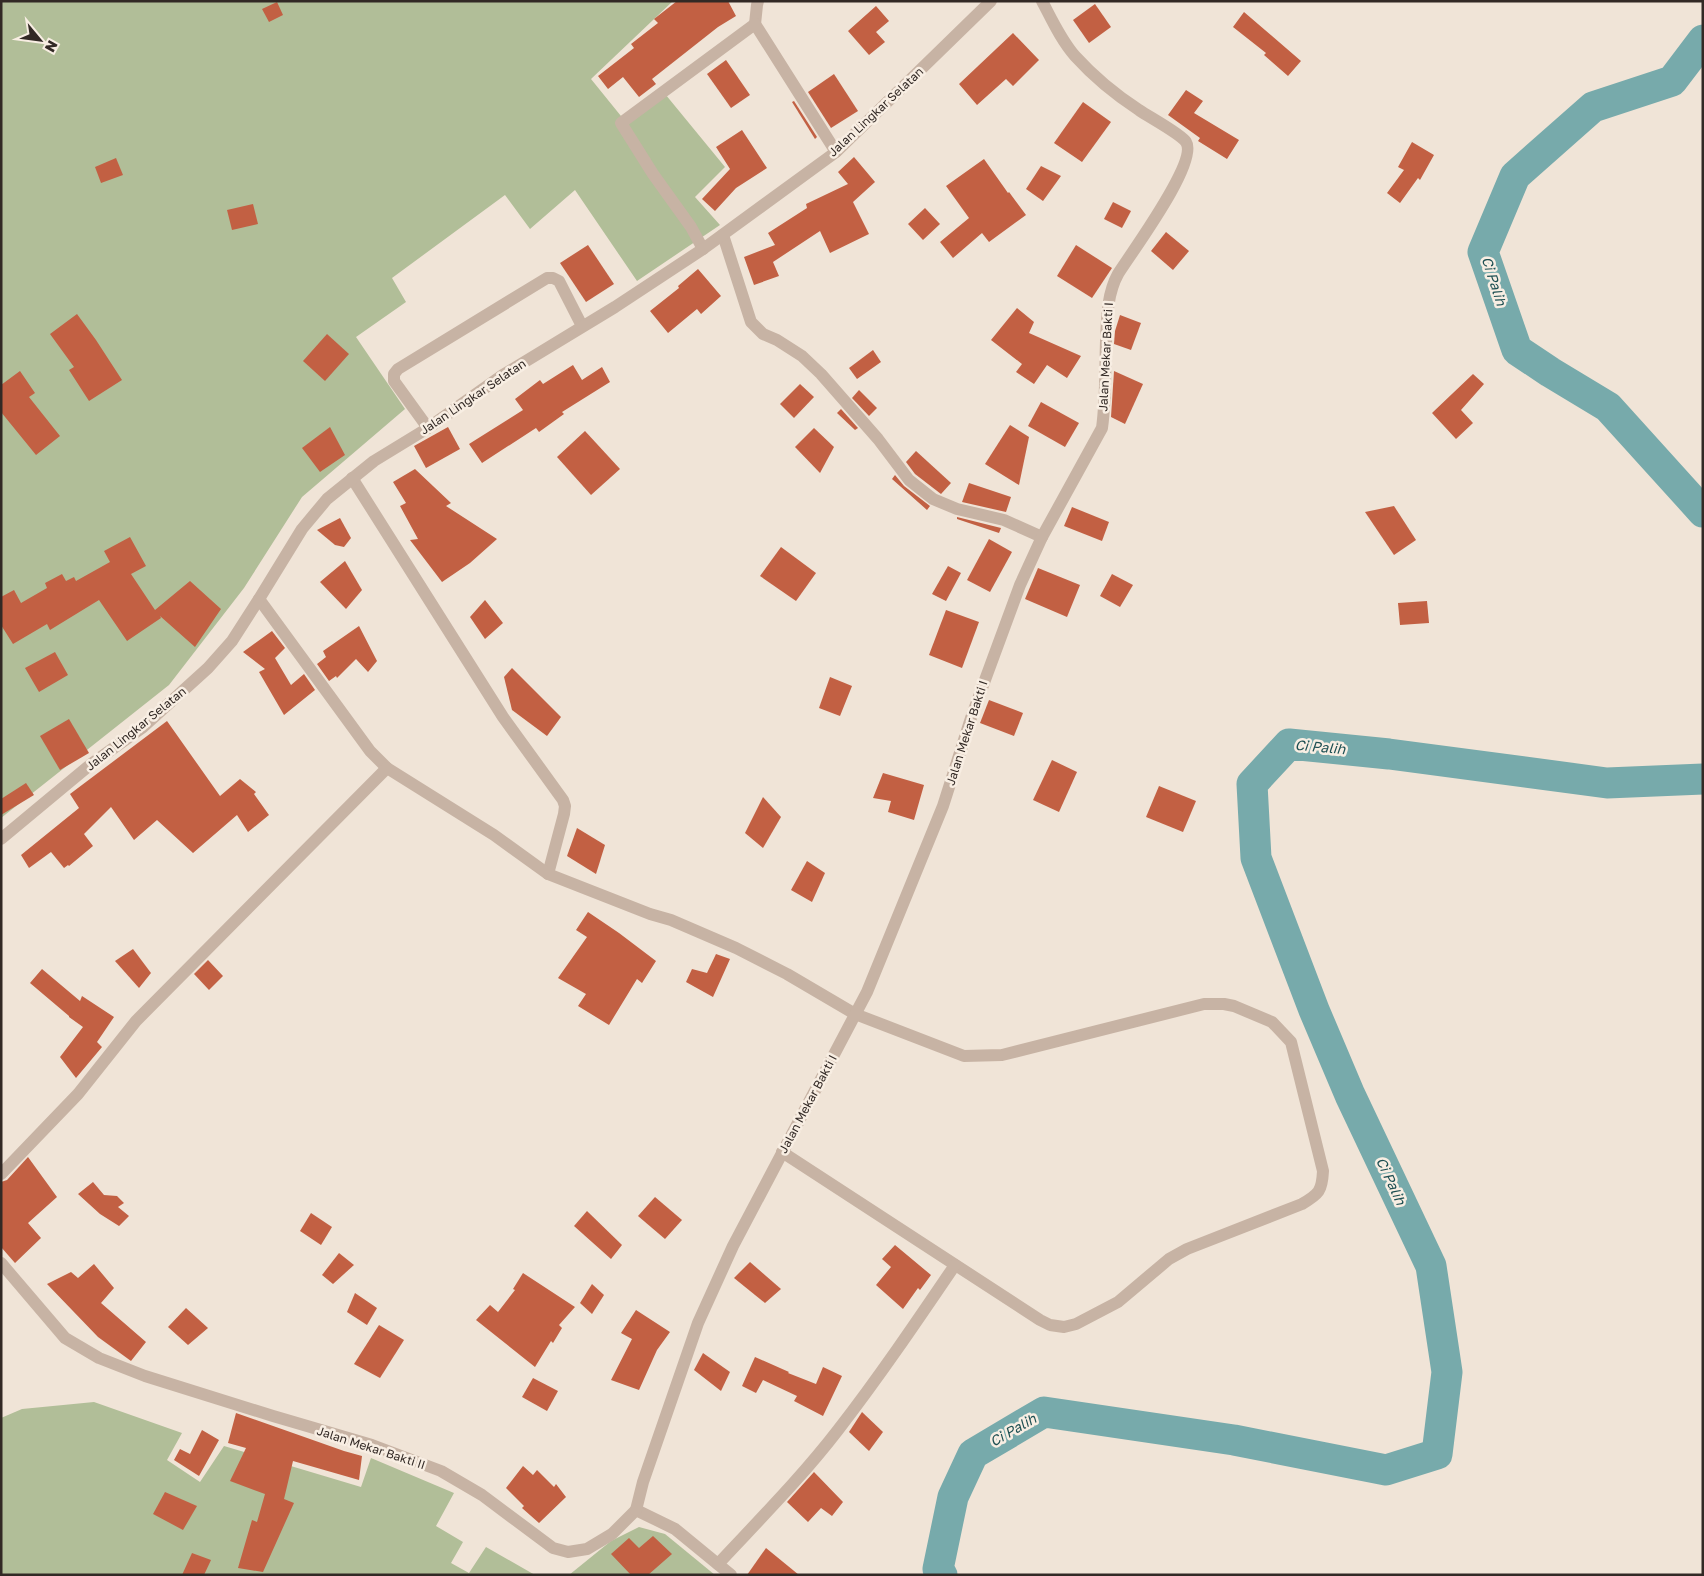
<svg xmlns="http://www.w3.org/2000/svg" width="1704" height="1576" font-family="'Golos Text',sans-serif">
  <style>
    .green { fill: #b1be98 }
    .lines { fill: none; stroke-linecap: round; stroke-linejoin: round }
    .river { stroke: #77aaab; stroke-width: 31 }
    .building { fill: #c26043 }
    .minor { stroke: #c7b3a4; stroke-width: 12 }
    .tertiary { stroke: #c7b3a4; stroke-width: 12 }
    .labels { text-anchor: middle; stroke-width: 5; stroke-linejoin: round; paint-order: stroke }
    .street-label { font-size: 12px; fill: #322925; stroke: #f8eee3 }
    .water-label { font-size: 14px; font-style: italic; fill: #1d4f52; stroke: #f8eee3 }
  </style>
  <rect width="100%" height="100%" fill="#f0e4d7"/>
  <g class="green">
    <polygon points="1,1 673,1 591,79 625,121 661,89 725,167 695,197 720,225 637,281 575,190 530,229 505,195 392,278 406,302 356,337 405,409 302,497 244,588 169,685 1,818"/>
    <polygon points="94,1402 182,1433 167,1460 200,1482 224,1446 361,1487 371,1458 454,1493 436,1526 463,1542 451,1563 469,1573 486,1547 535,1575 1,1575 1,1418 22,1409"/>
    <polygon points="639,1527 665,1534 715,1575 569,1575 611,1541"/>
  </g>
  <g class="lines">
    <g class="river">
      <polyline points="1703,40 1672,81 1593,107 1515,176 1483,252 1517,350 1550,372 1608,407 1703,512"/>
      <polyline points="942,1575 938,1569 953,1497 973,1454 1044,1412 1234,1440 1386,1470 1437,1454 1447,1372 1431,1266 1350,1095 1314,1010 1256,858 1252,784 1289,744 1389,754 1607,783 1703,779"/>
    </g>
  </g>
  <g class="building">
    <polygon points="677,1 728,1 736,16 718,27 652,79 656,84 639,97 623,77 608,89 598,76 634,48 631,44 658,23 654,19"/>
    <polygon points="277,2 283,15 269,22 262,9"/>
    <polygon points="1095,4 1111,27 1089,43 1073,20"/>
    <polygon points="876,6 889,21 876,32 885,42 869,55 848,31"/>
    <polygon points="1244,12 1301,61 1288,76 1264,55 1266,53 1233,27"/>
    <polygon points="1013,33 1039,60 1013,86 1006,79 977,105 959,84"/>
    <polygon points="726,60 750,95 731,108 707,74"/>
    <polygon points="834,74 858,111 831,128 808,92"/>
    <polygon points="1186,90 1203,101 1194,113 1239,140 1227,159 1198,141 1200,138 1168,115"/>
    <polygon points="794,101 817,137 815,139 792,102"/>
    <polygon points="1083,102 1111,122 1082,162 1054,143"/>
    <polygon points="742,130 767,168 736,188 715,211 702,199 730,169 716,147"/>
    <polygon points="1412,142 1434,155 1420,180 1418,178 1400,203 1387,193 1404,170 1398,167"/>
    <polygon points="854,157 875,182 853,202 869,234 830,253 820,231 773,262 779,276 754,285 744,257 775,245 768,233 807,208 806,204 848,184 838,172"/>
    <polygon points="116,158 123,175 101,183 95,167"/>
    <polygon points="984,159 1008,193 1009,192 1026,215 989,242 982,233 953,258 940,242 969,218 946,186"/>
    <polygon points="1041,166 1061,176 1043,201 1026,189"/>
    <polygon points="1113,202 1131,211 1122,228 1104,219"/>
    <polygon points="253,204 258,224 232,230 227,210"/>
    <polygon points="925,208 940,224 923,240 908,224"/>
    <polygon points="1166,232 1189,251 1173,270 1151,251"/>
    <polygon points="588,245 614,284 586,302 560,263"/>
    <polygon points="1076,245 1112,268 1092,298 1057,276"/>
    <polygon points="698,269 721,296 701,314 697,309 668,333 650,311 679,288 678,286"/>
    <polygon points="1017,308 1034,322 1029,333 1081,356 1067,378 1047,365 1034,384 1016,372 1022,364 991,340"/>
    <polygon points="77,314 96,340 122,380 89,401 69,370 74,367 50,334"/>
    <polygon points="1120,315 1141,323 1131,350 1114,344 1115,331"/>
    <polygon points="327,334 349,354 325,381 303,361"/>
    <polygon points="873,350 881,362 857,379 849,368"/>
    <polygon points="573,365 582,380 602,367 610,382 562,412 564,414 539,432 536,428 482,463 469,444 523,410 515,399 540,380 543,384"/>
    <polygon points="20,371 35,393 29,397 60,436 36,455 1,412 1,385"/>
    <polygon points="1114,371 1143,384 1125,424 1111,417"/>
    <polygon points="1473,374 1484,384 1461,410 1473,423 1456,439 1432,413"/>
    <polygon points="800,384 814,397 794,418 780,404"/>
    <polygon points="859,390 877,408 869,416 852,398"/>
    <polygon points="1041,402 1079,423 1065,447 1028,426"/>
    <polygon points="841,409 858,428 855,430 837,413"/>
    <polygon points="1010,425 1029,437 1019,485 985,464"/>
    <polygon points="330,427 345,455 320,472 302,448"/>
    <polygon points="448,427 460,449 426,468 414,446"/>
    <polygon points="814,428 834,447 820,473 795,447"/>
    <polygon points="585,431 620,469 591,495 557,457"/>
    <polygon points="916,451 951,483 941,494 915,474 906,462"/>
    <polygon points="415,469 451,503 446,506 497,539 470,563 442,582 410,540 418,539 400,506 406,503 393,482"/>
    <polygon points="895,475 904,486 930,506 927,510 892,479"/>
    <polygon points="969,483 1011,497 1006,512 962,502"/>
    <polygon points="1394,506 1416,540 1394,555 1365,512"/>
    <polygon points="1072,507 1109,522 1102,541 1064,526"/>
    <polygon points="957,517 1001,528 999,533 957,519"/>
    <polygon points="340,518 351,538 344,547 335,545 317,530"/>
    <polygon points="130,537 146,566 131,574 155,610 190,581 221,609 195,647 160,616 161,618 127,641 99,600 50,630 47,624 13,644 1,625 1,597 14,590 21,603 47,588 45,583 62,574 66,581 74,577 76,581 110,562 104,551"/>
    <polygon points="989,539 1012,552 990,592 967,580"/>
    <polygon points="781,547 816,573 796,601 760,576"/>
    <polygon points="345,561 362,590 346,609 320,582"/>
    <polygon points="948,566 961,573 946,601 932,594"/>
    <polygon points="1038,568 1080,585 1067,617 1025,599"/>
    <polygon points="1112,574 1133,585 1120,607 1100,596"/>
    <polygon points="485,600 503,623 485,639 470,617"/>
    <polygon points="1427,601 1429,623 1400,625 1398,603"/>
    <polygon points="946,610 979,622 962,668 929,655"/>
    <polygon points="359,626 377,661 368,672 356,659 337,678 336,676 329,681 317,664 326,657 323,651"/>
    <polygon points="272,631 285,648 275,658 291,685 304,674 315,690 284,715 259,672 265,669 243,652"/>
    <polygon points="55,652 68,675 39,692 25,668"/>
    <polygon points="512,668 561,717 547,736 512,710 504,677"/>
    <polygon points="830,677 852,686 840,716 819,708"/>
    <polygon points="989,700 1023,713 1014,736 980,723"/>
    <polygon points="69,719 89,753 60,770 40,736"/>
    <polygon points="167,721 220,796 240,779 256,792 254,794 269,815 248,832 237,815 193,853 157,820 134,840 111,807 84,834 93,846 69,866 68,865 64,868 51,852 29,868 21,855 79,808 70,794"/>
    <polygon points="1052,760 1077,772 1059,812 1033,800"/>
    <polygon points="883,773 924,785 914,820 888,812 891,801 873,798"/>
    <polygon points="26,783 34,795 1,815 1,799"/>
    <polygon points="1159,786 1196,801 1183,832 1146,817"/>
    <polygon points="763,797 781,817 763,848 745,833"/>
    <polygon points="577,828 605,845 596,874 567,856"/>
    <polygon points="807,861 825,873 812,902 791,890"/>
    <polygon points="588,912 619,933 656,961 642,983 637,979 609,1025 578,1006 586,994 558,978 587,937 576,930"/>
    <polygon points="133,949 151,973 139,988 115,961"/>
    <polygon points="716,954 730,959 713,997 686,982 692,969 707,973"/>
    <polygon points="208,960 223,976 209,990 194,974"/>
    <polygon points="42,969 80,1001 82,996 114,1017 97,1042 102,1047 76,1078 60,1057 83,1027 69,1017 69,1016 30,983"/>
    <polygon points="28,1157 57,1197 28,1223 41,1238 15,1263 1,1247 1,1182 7,1180"/>
    <polygon points="93,1182 104,1195 117,1196 124,1203 118,1207 129,1216 119,1226 100,1214 78,1194"/>
    <polygon points="655,1197 682,1220 665,1239 638,1216"/>
    <polygon points="587,1211 622,1245 611,1259 574,1226"/>
    <polygon points="311,1213 332,1227 321,1245 300,1231"/>
    <polygon points="895,1245 931,1275 920,1290 918,1288 903,1309 876,1285 891,1267 882,1259"/>
    <polygon points="339,1253 354,1265 333,1284 322,1275"/>
    <polygon points="750,1262 781,1289 765,1303 734,1278"/>
    <polygon points="94,1264 114,1288 101,1303 146,1342 131,1361 98,1337 47,1284 71,1272 78,1278"/>
    <polygon points="523,1273 575,1307 559,1325 562,1328 553,1343 551,1341 535,1367 476,1320 490,1305 498,1312 515,1290 513,1289"/>
    <polygon points="592,1284 604,1295 592,1314 580,1303"/>
    <polygon points="355,1293 377,1308 367,1325 347,1312"/>
    <polygon points="186,1308 208,1328 188,1345 168,1327"/>
    <polygon points="636,1310 670,1332 657,1350 639,1390 611,1380 632,1339 621,1333"/>
    <polygon points="379,1325 404,1340 380,1378 354,1364"/>
    <polygon points="703,1353 730,1372 721,1391 694,1370"/>
    <polygon points="755,1357 789,1372 788,1373 816,1384 823,1367 842,1376 823,1416 794,1401 797,1396 763,1380 756,1393 742,1386"/>
    <polygon points="533,1378 558,1391 547,1411 522,1397"/>
    <polygon points="862,1412 883,1432 869,1451 849,1432"/>
    <polygon points="236,1413 344,1451 362,1456 359,1480 293,1461 284,1499 294,1503 263,1572 238,1568 252,1520 257,1522 265,1494 230,1481 246,1448 228,1443"/>
    <polygon points="202,1430 219,1440 199,1476 174,1460 180,1449 190,1454"/>
    <polygon points="523,1466 533,1475 537,1470 554,1487 556,1484 566,1497 539,1523 522,1508 524,1506 506,1488"/>
    <polygon points="814,1472 843,1502 832,1516 821,1508 808,1522 787,1502"/>
    <polygon points="165,1492 197,1506 183,1530 153,1514"/>
    <polygon points="653,1536 672,1554 648,1575 631,1575 611,1554 629,1538 639,1548"/>
    <polygon points="766,1548 799,1575 747,1575"/>
    <polygon points="192,1553 211,1560 204,1575 182,1575"/>
  </g>
  <g class="lines">
    <g class="minor">
      <polyline points="755,24 757,5 758,1"/>
      <polyline points="723,235 751,322 763,334 777,340 802,356 821,374 878,439 909,480 933,499 957,509 1004,520 1042,537"/>
      <polyline points="703,249 691,227 653,174 621,123 755,24 836,152"/>
      <polyline points="428,428 394,381 394,374 398,369 547,278 553,278 559,281 582,326"/>
      <polyline points="352,478 503,717 563,800 565,806 564,814 548,874"/>
      <path d="M259,599L370,751L387,768L494,835L548,874L650,914L671,920L736,948L787,974L855,1014L964,1056L1002,1055L1204,1004H1224L1234,1006L1272,1022L1291,1042L1323,1171C1322,1191 1319,1194 1302,1204L1187,1249L1169,1259L1118,1302L1076,1324L1064,1327L1050,1325L1040,1320L782,1152"/>
      <polyline points="1,1174 78,1094 136,1021 387,768"/>
      <polyline points="1,1263 65,1338 99,1358 145,1376 273,1416 372,1445 441,1471 482,1495 553,1548 568,1552 587,1549 612,1534 636,1510 675,1529 731,1575"/>
      <path d="M636,1510L643,1482L698,1323L733,1246L867,992L943,806L971,718L1020,585L1042,537L1102,428C1106,399 1105,370 1106,341C1107,318 1107,294 1118,274C1131,253 1199,162 1186,142C1181,134 1149,117 1139,110C1116,95 1094,77 1075,56C1061,40 1052,20 1042,1"/>
      <path d="M718,1564C759,1520 801,1478 838,1430C879,1377 917,1321 955,1265"/>
    </g>
    <polyline class="tertiary" points="1,839 90,765 143,727 208,668 232,641 259,599 302,529 327,499 374,461 428,428 503,375 615,307 703,249 836,152 991,1"/>
  </g>
  <g class="labels">
    <g class="street-label">
      <text transform="translate(876 112) rotate(-43)" y="4">Jalan Lingkar Selatan</text>
      <text transform="translate(1106 357) rotate(-87)" y="4">Jalan Mekar Bakti I</text>
      <text transform="translate(473 397) rotate(-34)" y="4">Jalan Lingkar Selatan</text>
      <text transform="translate(136 729) rotate(-39)" y="4">Jalan Lingkar Selatan</text>
      <text transform="translate(967 733) rotate(-72)" y="4">Jalan Mekar Bakti I</text>
      <text transform="translate(808 1104) rotate(-62)" y="4">Jalan Mekar Bakti I</text>
      <text transform="translate(371 1448) rotate(18)" y="4">Jalan Mekar Bakti II</text>
    </g>
    <g class="water-label">
      <text transform="translate(1494 281) rotate(72)" y="5">Ci Palih</text>
      <text transform="translate(1320 747) rotate(5)" y="5">Ci Palih</text>
      <text transform="translate(1391 1181) rotate(65)" y="5">Ci Palih</text>
      <text transform="translate(1013 1430) rotate(-30)" y="5">Ci Palih</text>
    </g>
  </g>
  <rect width="1704" height="1576" fill="none" stroke="#322925" stroke-width="5"/>
  <g transform="translate(40 40) rotate(119)" stroke="#f8eee3" stroke-width="4" paint-order="stroke">
  <path d="M0-4L9 19L0 12L-9 19Z" fill="#322925"/>
  <text y="-8" font-size="14" font-weight="bold" text-anchor="middle" fill="#322925">N</text>
  </g>
</svg>
